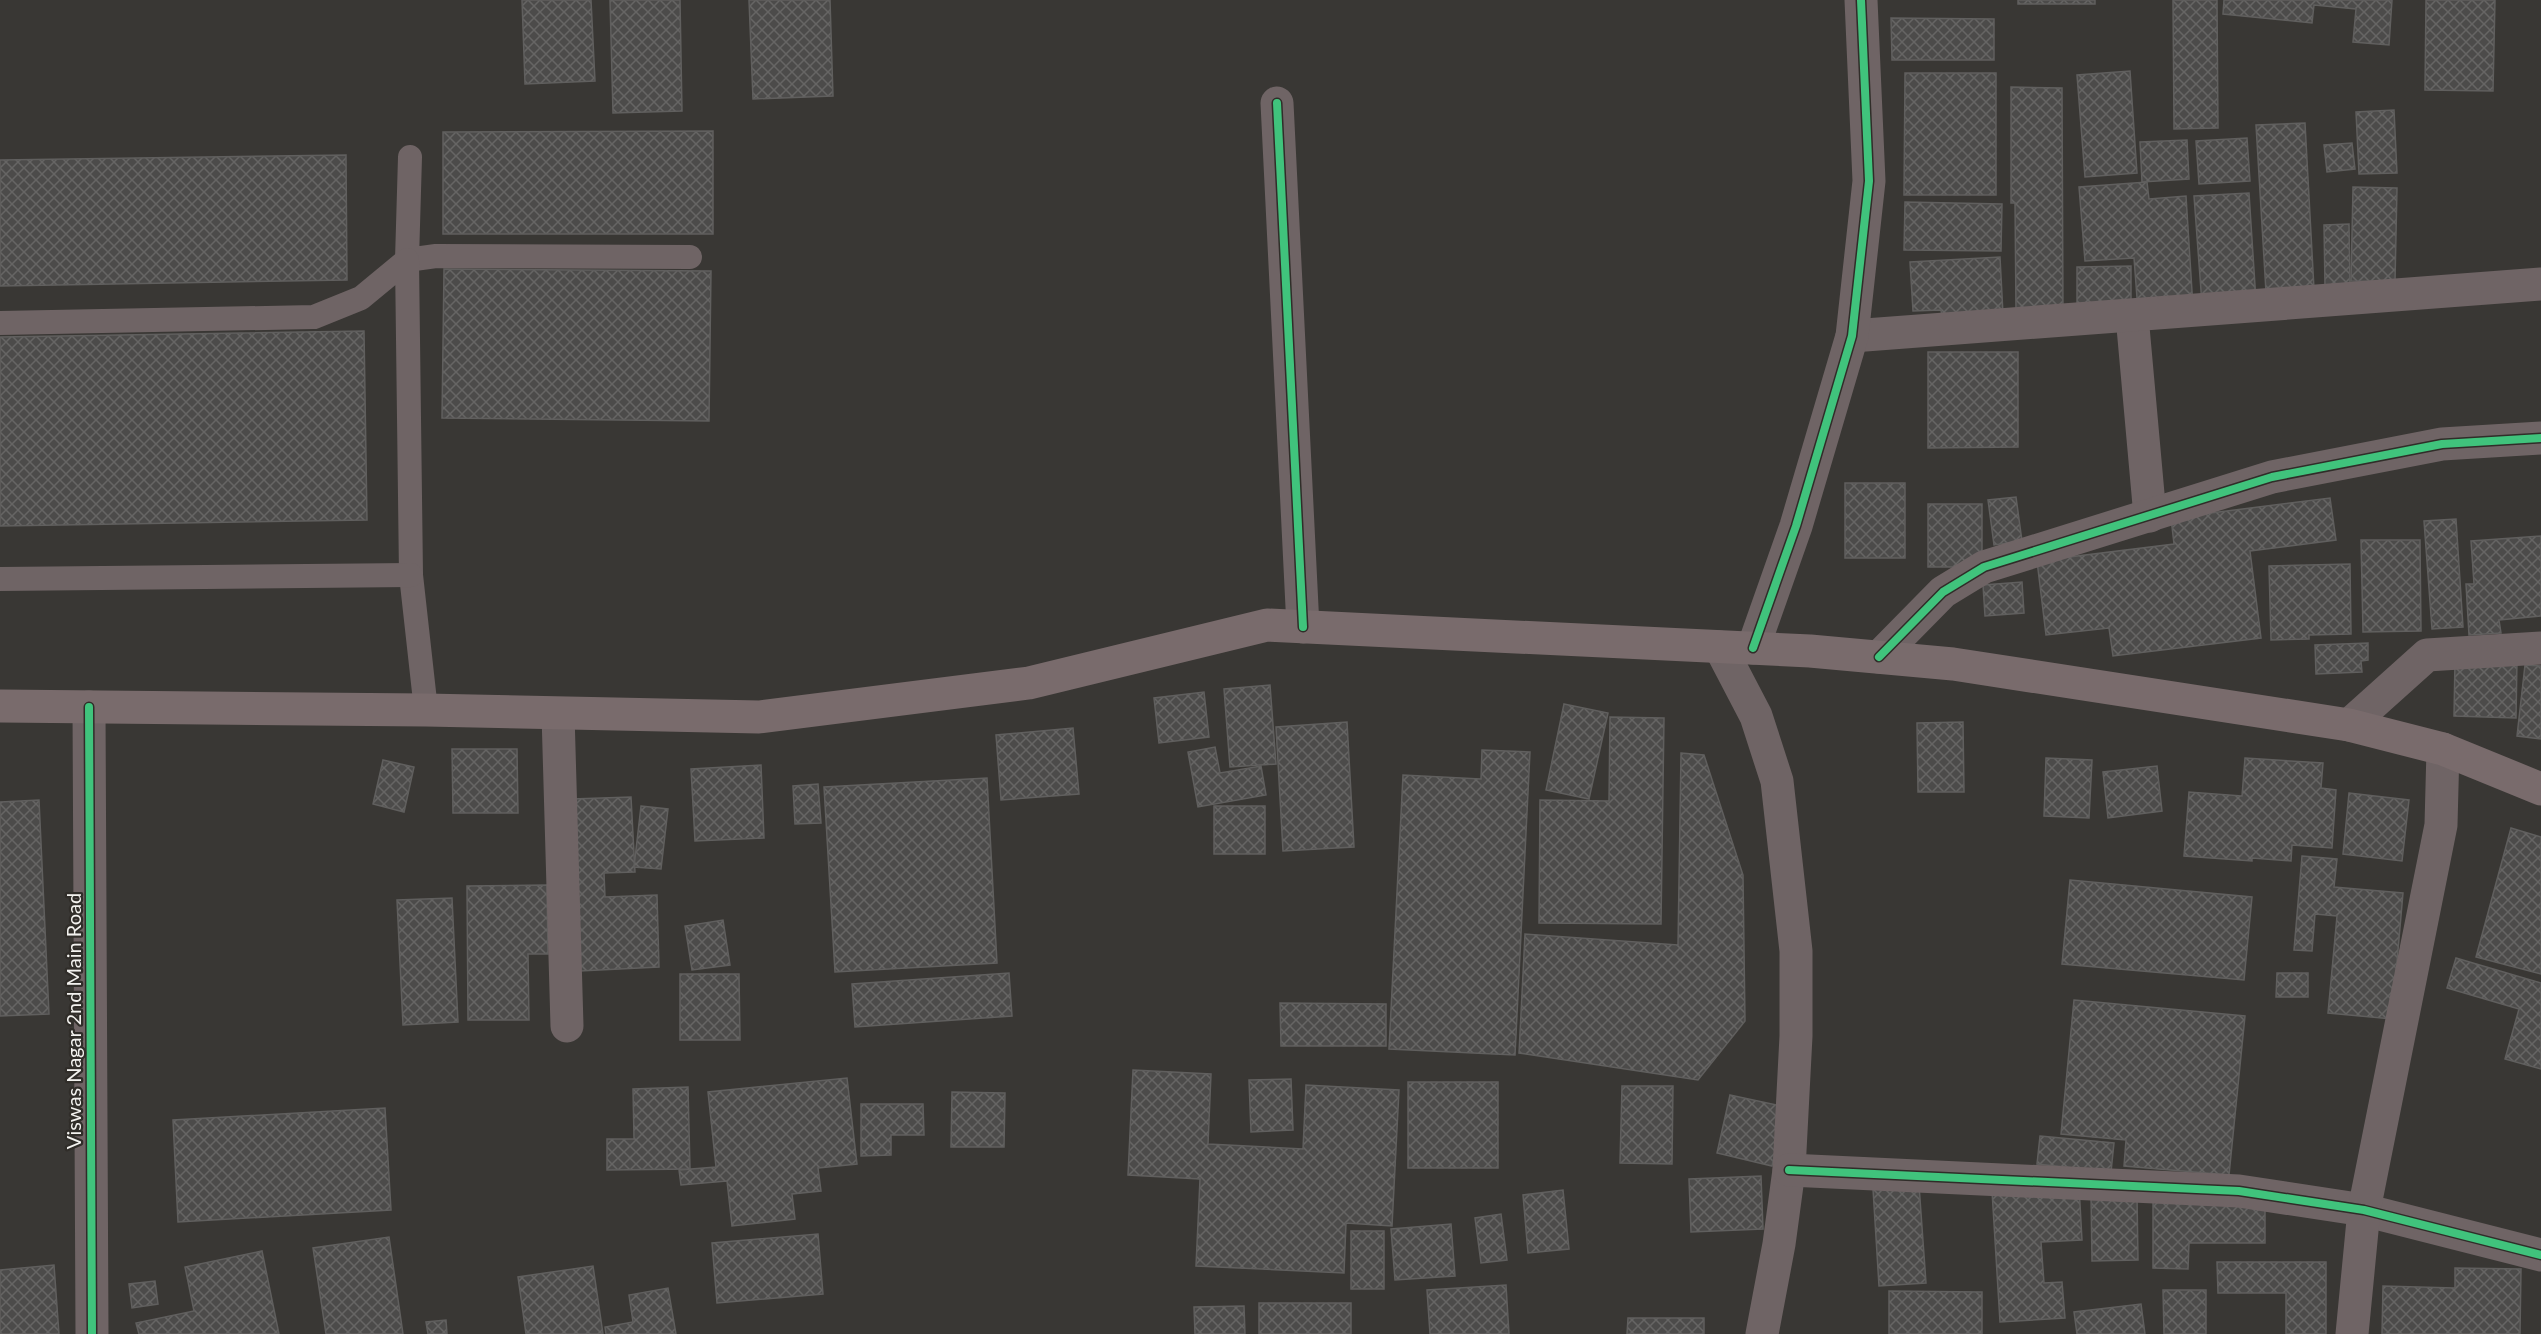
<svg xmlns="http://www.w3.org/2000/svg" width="2541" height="1334" font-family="Lato,sans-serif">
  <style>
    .building { fill: url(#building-cross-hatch); stroke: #605f5e; stroke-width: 1.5 }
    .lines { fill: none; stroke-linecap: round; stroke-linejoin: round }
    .lane { stroke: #6f6465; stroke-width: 24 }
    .street { stroke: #6f6465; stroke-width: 33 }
    .primary { stroke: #796b6c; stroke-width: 33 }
    .cycleway-casing { stroke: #302d29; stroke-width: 11 }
    .cycleway { stroke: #40c37c; stroke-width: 8 }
    .labels { text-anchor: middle; stroke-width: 4.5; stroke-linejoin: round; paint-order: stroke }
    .street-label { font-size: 20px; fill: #f3f2ef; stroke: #302d29 }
  </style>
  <defs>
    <pattern id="building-cross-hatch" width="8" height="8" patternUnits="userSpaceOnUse" patternTransform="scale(1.5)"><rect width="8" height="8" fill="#4c4b4a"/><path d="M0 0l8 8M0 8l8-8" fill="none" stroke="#666564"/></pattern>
  </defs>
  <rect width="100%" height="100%" fill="#393734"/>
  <g class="building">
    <polygon points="522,0 591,0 595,81 525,84"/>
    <polygon points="610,0 680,0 682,111 613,113"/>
    <polygon points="749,0 830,0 833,96 753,99"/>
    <rect x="2018" y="0" width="77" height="4"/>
    <polygon points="2173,0 2217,0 2218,128 2174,129"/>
    <polygon points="2224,0 2392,0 2389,45 2353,42 2356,9 2314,5 2312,23 2223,14"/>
    <polygon points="2426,0 2495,0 2493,91 2425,90"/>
    <polygon points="1891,18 1994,19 1994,60 1892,60"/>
    <polygon points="2130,71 2137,173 2085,177 2077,75"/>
    <polygon points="1905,73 1996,73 1996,195 1904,195"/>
    <polygon points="2011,87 2062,88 2063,312 2016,312 2015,203 2011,203"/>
    <polygon points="2394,110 2397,173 2359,174 2356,112"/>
    <polygon points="2305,123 2314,289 2266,292 2256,125"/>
    <polygon points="713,131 713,234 443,234 443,132"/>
    <polygon points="2247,138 2250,181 2199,184 2196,141"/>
    <polygon points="2187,140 2189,179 2142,182 2140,142"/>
    <polygon points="2352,143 2355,169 2327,172 2324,145"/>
    <polygon points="346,155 347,280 0,286 0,160"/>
    <polygon points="2147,182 2149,199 2186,196 2193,307 2138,311 2134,258 2085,261 2079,187"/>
    <polygon points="2353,187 2397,188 2395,282 2351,281"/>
    <polygon points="2249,193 2256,301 2202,304 2194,196"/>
    <polygon points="1905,202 2002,204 2001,251 1904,250"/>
    <polygon points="2349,224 2350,286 2325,287 2324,225"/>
    <polygon points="2000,257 2003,314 1942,317 1941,310 1913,311 1910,262"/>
    <polygon points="2131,266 2131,311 2077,311 2077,267"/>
    <polygon points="444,269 711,271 709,421 442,418"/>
    <polygon points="364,331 367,520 0,526 0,337"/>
    <polygon points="1928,352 2018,352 2018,447 1928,448"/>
    <rect x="1845" y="483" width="60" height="75"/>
    <polygon points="2016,497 2022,541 1994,545 1988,500"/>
    <polygon points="2330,498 2336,540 2250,551 2261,638 2113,656 2109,628 2046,635 2037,561 2174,544 2171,518"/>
    <rect x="1928" y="504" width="54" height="63"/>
    <polygon points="2456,519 2463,627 2432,629 2424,521"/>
    <polygon points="2541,536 2541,616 2499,620 2501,633 2469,635 2466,584 2474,584 2471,541"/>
    <polygon points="2361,540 2420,540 2421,631 2363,632"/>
    <polygon points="2350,564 2351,634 2309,635 2309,639 2271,640 2269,566"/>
    <polygon points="2022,582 2024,613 1985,616 1983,585"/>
    <polygon points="2368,643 2368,660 2361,661 2362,672 2316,674 2315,645"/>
    <polygon points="2455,661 2517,661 2516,718 2454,716"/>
    <polygon points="2525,665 2541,666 2541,739 2517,736"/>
    <polygon points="1270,685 1276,764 1230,767 1224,689"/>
    <polygon points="1204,692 1209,737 1159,743 1154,698"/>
    <polygon points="1564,704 1608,713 1589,799 1546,790"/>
    <polygon points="1610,717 1664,718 1661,924 1539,923 1540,800 1609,801"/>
    <polygon points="1347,722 1354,847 1283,851 1276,727"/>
    <polygon points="1963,722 1964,792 1918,792 1917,723"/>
    <polygon points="1073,728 1079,794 1001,800 996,735"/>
    <polygon points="1215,747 1220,773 1261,766 1266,795 1198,807 1188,752"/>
    <polygon points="452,749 517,749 518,813 453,813"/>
    <polygon points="1482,750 1530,752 1515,1055 1389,1049 1403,775 1481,779"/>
    <polygon points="1681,753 1704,755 1743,875 1745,1021 1698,1080 1519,1053 1525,934 1678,945"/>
    <polygon points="2046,758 2092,760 2089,818 2044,816"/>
    <polygon points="2245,758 2323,763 2321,788 2336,790 2332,848 2292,845 2291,861 2252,858 2252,861 2184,856 2189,792 2242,796"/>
    <polygon points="383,760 414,767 404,812 373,804"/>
    <polygon points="761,765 764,838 695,841 691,769"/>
    <polygon points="2157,766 2162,811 2108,818 2103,772"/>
    <polygon points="987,778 997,963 835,972 824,787"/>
    <polygon points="818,784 821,823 795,824 793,786"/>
    <polygon points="2349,793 2409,800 2402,861 2343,854"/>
    <polygon points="631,797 635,872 604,873 605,897 657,895 659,967 580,971 572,799"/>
    <polygon points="39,800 49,1014 0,1016 0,802"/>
    <polygon points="641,806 668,809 661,869 634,867"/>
    <rect x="1214" y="806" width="51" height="48"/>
    <polygon points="2511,828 2541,837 2541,974 2476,957"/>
    <polygon points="2302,856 2337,859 2334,887 2403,893 2392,1019 2328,1013 2337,916 2315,914 2312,951 2294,950"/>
    <polygon points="2070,880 2252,897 2244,980 2062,964"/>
    <polygon points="547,885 548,954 528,954 529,1020 468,1020 467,886"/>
    <polygon points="452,898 458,1022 403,1025 397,900"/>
    <polygon points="723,920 730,965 692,970 685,926"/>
    <polygon points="2456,958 2541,983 2541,1069 2505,1059 2519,1009 2447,988"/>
    <polygon points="1009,973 1012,1016 855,1027 852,984"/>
    <polygon points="2277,973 2308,973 2308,997 2276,997"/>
    <polygon points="680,974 739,974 740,1040 680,1040"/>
    <polygon points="2074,1000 2245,1016 2229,1175 2124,1166 2126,1140 2061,1134"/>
    <polygon points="1280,1003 1386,1004 1386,1046 1281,1046"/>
    <polygon points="1133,1070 1211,1074 1208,1144 1303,1149 1306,1085 1399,1090 1392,1226 1346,1223 1344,1273 1196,1266 1200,1179 1128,1175"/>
    <polygon points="847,1078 857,1164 818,1168 821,1191 792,1194 795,1219 732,1226 727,1181 681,1185 679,1170 716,1167 708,1092"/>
    <polygon points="1291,1079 1293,1130 1251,1132 1249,1080"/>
    <rect x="1408" y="1082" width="90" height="86"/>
    <polygon points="1622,1086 1673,1086 1672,1164 1620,1163"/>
    <polygon points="688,1087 690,1169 607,1170 607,1139 634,1139 633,1089"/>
    <polygon points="952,1092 1005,1093 1004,1147 951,1147"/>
    <polygon points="1730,1095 1786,1107 1772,1166 1717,1153"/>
    <polygon points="861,1104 923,1104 924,1135 891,1135 891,1155 861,1156"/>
    <polygon points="385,1108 391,1210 178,1222 173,1120"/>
    <polygon points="2040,1136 2114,1143 2111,1172 2037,1164"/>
    <polygon points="1761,1176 1763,1229 1691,1232 1689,1179"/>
    <polygon points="1919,1185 1926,1283 1879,1286 1873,1189"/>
    <polygon points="2079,1186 2082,1240 2041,1242 2044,1283 2062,1282 2065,1318 2000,1322 1992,1191"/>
    <polygon points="1563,1190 1569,1249 1528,1253 1523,1195"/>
    <polygon points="2091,1195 2137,1195 2138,1260 2092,1261"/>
    <polygon points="2153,1200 2265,1200 2265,1243 2189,1243 2188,1269 2153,1268"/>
    <polygon points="1501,1214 1507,1260 1481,1263 1475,1218"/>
    <polygon points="1451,1224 1455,1276 1395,1280 1391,1229"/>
    <rect x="1351" y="1231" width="33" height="58"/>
    <polygon points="818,1234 823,1294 717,1303 712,1243"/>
    <polygon points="389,1237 403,1334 326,1334 313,1248"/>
    <polygon points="262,1251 279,1334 139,1334 136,1323 194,1311 185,1267"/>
    <polygon points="2217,1262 2326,1262 2326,1334 2286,1334 2286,1293 2218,1293"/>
    <polygon points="54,1265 59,1334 0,1334 0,1270"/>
    <polygon points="593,1266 603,1334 526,1334 518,1277"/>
    <polygon points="2455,1268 2521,1269 2520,1334 2382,1334 2383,1286 2455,1288"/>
    <polygon points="155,1281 158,1304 132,1308 129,1284"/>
    <polygon points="1506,1285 1509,1334 1430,1334 1427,1290"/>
    <polygon points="668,1288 676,1334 606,1334 605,1327 633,1322 629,1295"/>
    <polygon points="2163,1290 2206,1290 2206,1334 2164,1334"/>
    <polygon points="1889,1291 1982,1292 1982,1334 1889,1334"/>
    <rect x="1259" y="1303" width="92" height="31"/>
    <polygon points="2141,1304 2145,1334 2077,1334 2074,1312"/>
    <polygon points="1244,1306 1245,1334 1195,1334 1194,1307"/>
    <polygon points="1628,1318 1704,1318 1704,1334 1627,1334"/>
    <polygon points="446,1320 447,1334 428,1334 426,1322"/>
  </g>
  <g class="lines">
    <g class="lane">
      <polyline points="410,157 407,260 436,256 690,257"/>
      <polyline points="0,323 314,317 361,298 407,260 411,575 426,710"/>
      <polyline points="0,579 411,575"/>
    </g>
    <g class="street">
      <polyline points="1277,103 1303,627"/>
      <polyline points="2132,316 2150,516"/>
      <polyline points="1852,336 2541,284"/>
      <polyline points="1720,647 1756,716 1777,781 1796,951 1796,1036 1789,1170 1779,1244 1762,1334"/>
      <polyline points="1753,648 1796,526 1852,336 1869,181 1861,0"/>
      <polyline points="1879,657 1943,592 1984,567 2272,477 2442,444 2541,438"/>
      <polyline points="89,707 92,1334"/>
      <polyline points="558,714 567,1026"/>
      <polyline points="2349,725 2427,655 2541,648"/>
      <polyline points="1789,1170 2239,1191 2364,1210 2541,1255"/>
      <polyline points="2352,1334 2364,1210 2441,825 2443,749"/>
    </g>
    <polyline class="primary" points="0,706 426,710 759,717 1029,683 1267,625 1810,651 1953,664 2349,725 2443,749 2541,789"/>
    <defs>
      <g id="cycleway">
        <polyline points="1277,103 1303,627"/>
        <polyline points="1753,648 1796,526 1852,336 1869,181 1861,0"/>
        <polyline points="1879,657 1943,592 1984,567 2272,477 2442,444 2541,438"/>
        <polyline points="89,707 92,1334"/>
        <polyline points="1789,1170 2239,1191 2364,1210 2541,1255"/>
      </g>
    </defs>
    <use href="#cycleway" class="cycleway-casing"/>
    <use href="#cycleway" class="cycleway"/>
  </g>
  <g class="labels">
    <g class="street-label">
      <text transform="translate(74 1021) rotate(-90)" y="7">Viswas Nagar 2nd Main Road</text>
    </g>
  </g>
</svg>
